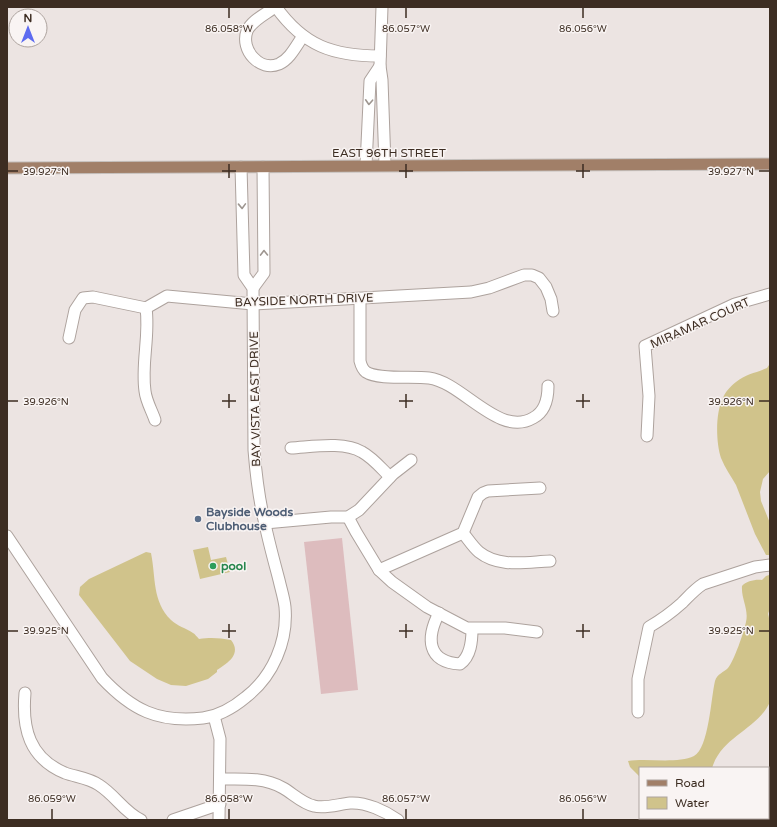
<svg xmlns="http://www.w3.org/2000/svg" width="777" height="827" font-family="'Varela Round',sans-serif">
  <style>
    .garden { fill: #ddbcbe }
    .water { fill: #d0c38b }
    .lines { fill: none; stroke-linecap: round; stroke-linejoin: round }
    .minor-casing { stroke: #ada29d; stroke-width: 13 }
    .primary-casing { stroke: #c5c0bd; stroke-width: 13 }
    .minor { stroke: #fff; stroke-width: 11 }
    .primary { stroke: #a17f68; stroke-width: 11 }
    .oneway { stroke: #9e9690 }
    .ticks { fill: none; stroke: #3d2d22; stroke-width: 1.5 }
    .service-dot { fill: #5c6f8a; stroke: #f9f4f3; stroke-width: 1.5 }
    .leisure-dot { fill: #2e9e5b; stroke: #f9f4f3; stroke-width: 1.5 }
    .labels { text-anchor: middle; stroke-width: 3; stroke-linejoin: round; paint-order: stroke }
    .street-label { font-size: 12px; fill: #3d2d22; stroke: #f9f4f3 }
    .service-label { font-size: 12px; font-weight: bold; fill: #4e5e75; stroke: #f9f4f3; text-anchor: start }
    .leisure-label { font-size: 12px; font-weight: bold; fill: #27864d; stroke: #f9f4f3; text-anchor: start }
    .ticks-label { font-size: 10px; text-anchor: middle; fill: #3d2d22; stroke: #f9f4f3; stroke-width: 3; stroke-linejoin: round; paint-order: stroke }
  </style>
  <rect width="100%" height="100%" fill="#ece4e2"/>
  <polygon class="garden" points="342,538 358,690 321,694 304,542"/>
  <g class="water">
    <path d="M769,365H770V471L763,479L760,492L761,501L770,523V555H766L755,534L736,485C731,476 725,468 721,458C716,443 715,413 723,398C725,392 731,386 736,382C746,374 756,373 767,368Z"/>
    <polygon points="208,547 211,560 226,557 230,572 200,579 193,550"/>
    <path d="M146,552L151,553C156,578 152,601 171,620C177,626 186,628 193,633C195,634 197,637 199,639C211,637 220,638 231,640C242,654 228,663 217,670V672L208,679L186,686L171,685L157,679L130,661L79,595L80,587L89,579Z"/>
    <path d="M769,575L770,595L769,599L770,608L768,614C772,622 770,688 770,702C757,730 722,736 712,768H640V777L630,767L628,761C647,758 678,764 694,756C709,748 711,697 715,681C717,674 724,672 728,668C734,661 744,632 746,622C749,609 741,599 742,586C746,581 756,579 762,580L766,576Z"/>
  </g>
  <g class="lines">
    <defs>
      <g id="minor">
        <path d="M275,7C266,14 252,20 247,31C240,50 260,72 279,64C290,59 296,46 303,36"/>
        <path d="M276,7C304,46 333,56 380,56"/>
        <polyline points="382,7 380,66 382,80 385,165"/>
        <polyline points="366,165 370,81 380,66"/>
        <polyline points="253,288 264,273 263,167"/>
        <path d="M360,299V361C361,365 362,369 366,372C378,380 413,376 429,378C462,382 499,438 533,418C545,412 548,398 548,386"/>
        <path d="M146,308C150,336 141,363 145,391C146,401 152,411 155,420"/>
        <polyline points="69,338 75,310 83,298 93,297 146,308 167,296 253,304 471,292 489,288 524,275 532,275 539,278 546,287 551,299 553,311"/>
        <polyline points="647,436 649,396 645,346 735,304 770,294"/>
        <path d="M291,448C311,447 344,441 362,452C373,458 381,468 390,477"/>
        <polyline points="348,517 356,532 379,570 392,582 427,607 467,628 505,628 537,632"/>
        <polyline points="265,523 331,517 348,517 359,510 393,474 411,460"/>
        <path d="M463,533C468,539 473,547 479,552C499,568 526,562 550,561"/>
        <path d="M7,536L102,678C132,710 158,723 203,718C219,716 234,707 246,697C273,676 288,641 285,607C284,598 281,589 279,580C274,561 269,543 265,524C259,500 256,475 254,450L253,288L244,275L241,167"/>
        <polyline points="379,570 463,533 478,497 483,493 488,491 540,488"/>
        <path d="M439,613C426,638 427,662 460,664C471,656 472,641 472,629"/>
        <path d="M25,693C22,728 29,758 65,773C76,777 89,778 99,785C115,795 124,812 141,820"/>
        <path d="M638,712V679L649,627C661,620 672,612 682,603C689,596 695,589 703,584L755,567L770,565"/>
        <polyline points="214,716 220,739 219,820"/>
        <path d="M220,779C241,779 264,777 283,788C292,793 303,804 314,806C325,809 339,804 350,803C366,802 385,811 398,820"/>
        <polyline points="173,820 220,804"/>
      </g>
      <polyline id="primary" points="7,168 770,164"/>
    </defs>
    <use href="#minor" class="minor-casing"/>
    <use href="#primary" class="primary-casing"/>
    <use href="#minor" class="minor"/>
    <use href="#primary" class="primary"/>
  </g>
  <defs><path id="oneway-chevron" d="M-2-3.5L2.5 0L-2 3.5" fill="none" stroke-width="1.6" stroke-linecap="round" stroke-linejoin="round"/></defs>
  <g class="oneway">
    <use href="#oneway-chevron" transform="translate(369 102) rotate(93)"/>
    <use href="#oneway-chevron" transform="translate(242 206) rotate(88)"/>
    <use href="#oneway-chevron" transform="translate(264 253) rotate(-91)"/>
  </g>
  <path class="ticks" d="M229,8V18M406,8V18M583,8V18M229,164V178M406,164V178M583,164V178M8,171H18M222,171H236M399,171H413M576,171H590M759,171H769M229,394V408M406,394V408M583,394V408M8,401H18M222,401H236M399,401H413M576,401H590M759,401H769M229,624V638M406,624V638M583,624V638M8,631H18M222,631H236M399,631H413M576,631H590M759,631H769M52,809V819M229,809V819M406,809V819M583,809V819"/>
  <circle class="service-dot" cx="198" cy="519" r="4"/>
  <circle class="leisure-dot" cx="213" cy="566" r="4"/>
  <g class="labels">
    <g class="street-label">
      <text x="389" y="157">EAST 96TH STREET</text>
      <text transform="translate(304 300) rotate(-2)" y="4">BAYSIDE NORTH DRIVE</text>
      <text transform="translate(700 323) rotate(-24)" y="4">MIRAMAR COURT</text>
      <text transform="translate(255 399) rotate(-91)" y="4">BAY VISTA EAST DRIVE</text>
    </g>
    <g class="service-label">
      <text x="206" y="516">Bayside Woods<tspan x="206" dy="14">Clubhouse</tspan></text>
    </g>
    <g class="leisure-label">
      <text x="221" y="570">pool</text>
    </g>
  </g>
  <g class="ticks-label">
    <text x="229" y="32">86.058°W</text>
    <text x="406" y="32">86.057°W</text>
    <text x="583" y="32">86.056°W</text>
    <text x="46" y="175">39.927°N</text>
    <text x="731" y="175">39.927°N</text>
    <text x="46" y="405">39.926°N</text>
    <text x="731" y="405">39.926°N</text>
    <text x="46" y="634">39.925°N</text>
    <text x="731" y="634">39.925°N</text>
    <text x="52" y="802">86.059°W</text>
    <text x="229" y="802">86.058°W</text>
    <text x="406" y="802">86.057°W</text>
    <text x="583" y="802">86.056°W</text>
  </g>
  <rect width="777" height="827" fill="none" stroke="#3d2d22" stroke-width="16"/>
  <rect x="639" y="767" width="130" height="52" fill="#f9f4f3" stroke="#aea49f"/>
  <rect x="647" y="780" width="20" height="6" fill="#a17f68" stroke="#aea49f"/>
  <text x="675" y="787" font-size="12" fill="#3d2d22">Road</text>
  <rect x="647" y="797" width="20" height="12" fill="#d0c38b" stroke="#aea49f"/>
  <text x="675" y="807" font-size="12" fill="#3d2d22">Water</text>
  <g transform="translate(28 28)"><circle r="19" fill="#f9f4f3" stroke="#aea49f"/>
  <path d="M0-3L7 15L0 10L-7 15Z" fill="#5d6bf0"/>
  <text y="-6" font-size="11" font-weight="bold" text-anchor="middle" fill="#3d2d22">N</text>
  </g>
</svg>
